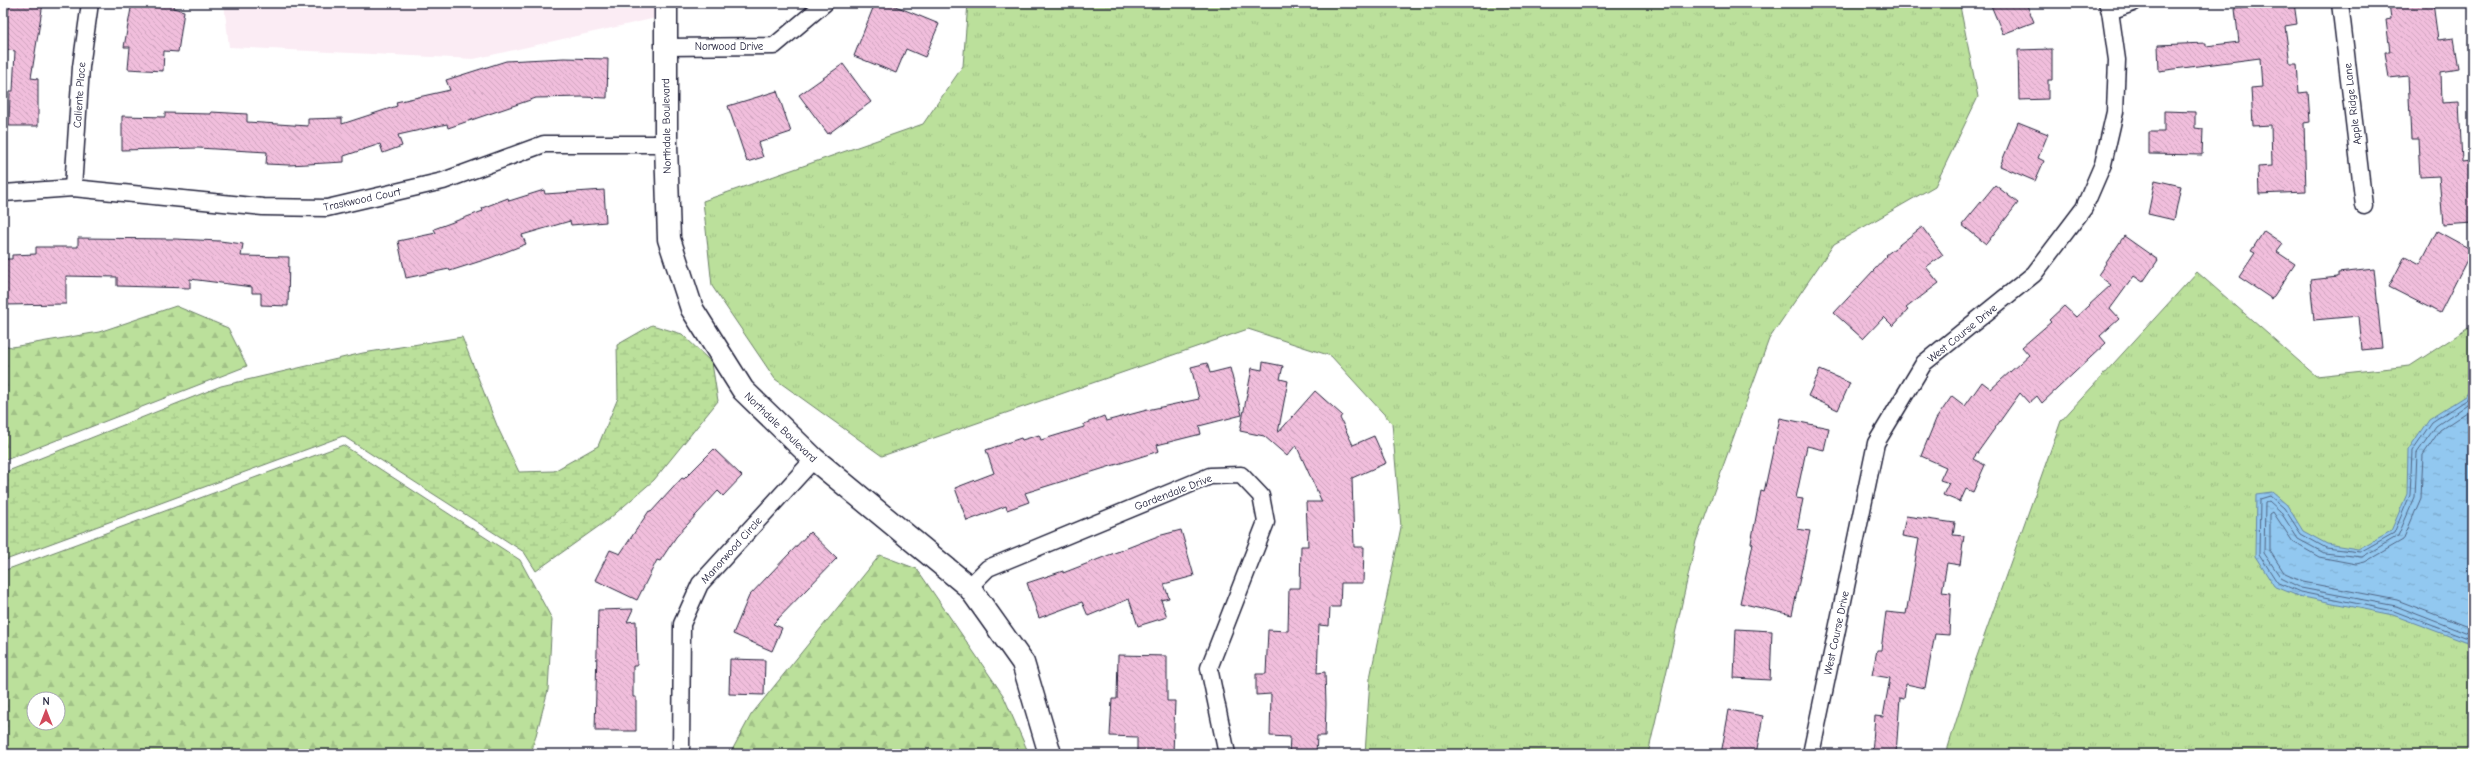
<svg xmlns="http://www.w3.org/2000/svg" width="2476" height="757" font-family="'Comic Neue',sans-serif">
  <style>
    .built { fill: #fbecf4 }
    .grass { fill: url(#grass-tufts); stroke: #6e816b }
    .forest { fill: url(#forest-firs); stroke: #6e816b; fill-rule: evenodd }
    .wetland { fill: url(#wetland-marsh); stroke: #6e816b }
    .water { fill: url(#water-ripples); stroke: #6586a8 }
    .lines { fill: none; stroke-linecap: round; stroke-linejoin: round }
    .shore { stroke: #4f6483; stroke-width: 1 }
    .building { fill: url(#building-back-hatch); stroke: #22223b }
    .street-casing { stroke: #22223b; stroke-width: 19 }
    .secondary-casing { stroke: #22223b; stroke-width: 25 }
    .street { stroke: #fff; stroke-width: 16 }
    .secondary { stroke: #fff; stroke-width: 22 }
    .labels { text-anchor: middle; stroke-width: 3.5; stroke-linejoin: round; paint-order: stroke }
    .street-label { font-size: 11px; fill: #22223b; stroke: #fff }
  </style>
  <defs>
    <pattern id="grass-tufts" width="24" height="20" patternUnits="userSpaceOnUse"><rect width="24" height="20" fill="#bbe09b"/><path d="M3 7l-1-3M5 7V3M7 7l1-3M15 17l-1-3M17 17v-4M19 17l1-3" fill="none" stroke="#a0c086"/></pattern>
    <pattern id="forest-firs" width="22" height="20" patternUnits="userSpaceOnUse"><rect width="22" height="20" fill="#bbe09b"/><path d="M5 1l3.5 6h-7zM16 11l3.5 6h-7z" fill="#a0c086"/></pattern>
    <pattern id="wetland-marsh" width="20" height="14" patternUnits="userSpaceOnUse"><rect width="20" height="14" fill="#bbe09b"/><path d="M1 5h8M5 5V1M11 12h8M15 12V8" fill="none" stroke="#a0c086"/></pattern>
    <pattern id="water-ripples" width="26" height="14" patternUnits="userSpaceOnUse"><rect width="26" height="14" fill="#92c8f0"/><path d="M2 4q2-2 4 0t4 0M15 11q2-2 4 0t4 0" fill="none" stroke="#7eaccf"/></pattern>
    <pattern id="building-back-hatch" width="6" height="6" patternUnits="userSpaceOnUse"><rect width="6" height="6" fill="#f1bedc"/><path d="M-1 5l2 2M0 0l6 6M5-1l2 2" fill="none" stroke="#cea3be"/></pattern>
  </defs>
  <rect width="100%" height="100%" fill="#fff"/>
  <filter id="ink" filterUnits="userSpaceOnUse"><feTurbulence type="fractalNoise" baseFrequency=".025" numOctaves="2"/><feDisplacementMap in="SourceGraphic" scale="8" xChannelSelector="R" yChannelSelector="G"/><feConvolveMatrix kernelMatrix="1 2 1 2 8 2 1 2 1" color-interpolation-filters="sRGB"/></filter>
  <g filter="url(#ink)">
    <polygon class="built" points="224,3 657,3 656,18 474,59 229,47"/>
    <g class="grass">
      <polygon points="968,3 1957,3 1960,6 1978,97 1935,186 1834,244 1769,339 1696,541 1648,754 1365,754 1370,678 1401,527 1392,423 1331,356 1248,329 882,456 775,379 712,286 703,201 923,124 963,66"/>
      <polygon points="2197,272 2316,376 2410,366 2473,325 2473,754 1946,754 1971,673 2061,421"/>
    </g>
    <g class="forest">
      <polygon points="176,306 228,328 247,366 3,461 3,345 12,347 99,332"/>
      <path d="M343,445L520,560L552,619L548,690L531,754H3V571ZM34,699H58V723H34Z"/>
      <polygon points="880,555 917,569 1003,695 1029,754 730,754 751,715"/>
    </g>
    <polygon class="wetland" points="652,325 682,334 712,363 718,401 654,480 609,519 536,571 524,552 343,436 3,561 3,473 221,386 363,353 462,337 498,428 519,472 554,471 598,446 618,398 617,345"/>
    <polygon class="water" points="2473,384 2473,645 2393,615 2298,596 2274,586 2255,556 2256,494 2272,492 2287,505 2303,531 2327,544 2358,549 2391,531 2407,494 2408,450 2429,419 2465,396"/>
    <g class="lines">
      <g class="shore">
        <polyline points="2473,391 2467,399 2432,422 2412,451 2410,495 2394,533 2360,552 2326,548 2301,534 2284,508 2270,496 2260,499 2259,554 2277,582 2300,592 2394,611 2473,641"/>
        <polyline points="2473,400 2436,426 2417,453 2415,497 2398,536 2362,557 2324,553 2298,539 2280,511 2269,501 2265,503 2264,553 2281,578 2301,588 2396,606 2473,636"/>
        <polyline points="2473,408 2440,430 2423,455 2421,498 2403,540 2365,562 2356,564 2319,557 2293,542 2273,512 2270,514 2270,551 2285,574 2303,582 2397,600 2473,629"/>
      </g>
    </g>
    <g class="building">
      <polygon points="9,3 43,3 31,78 38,79 38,126 9,126 10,91 13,91 15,51 3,49 3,14 8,14"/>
      <polygon points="132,3 174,3 173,8 184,11 178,52 164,51 163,71 128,69 130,47 124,47"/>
      <polygon points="875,3 888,3 939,24 925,57 906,49 896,73 854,56"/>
      <polygon points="1990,3 2026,3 2034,22 2003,34"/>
      <polygon points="2260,3 2294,3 2297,24 2285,26 2290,64 2297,64 2299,93 2308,92 2310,122 2304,123 2306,192 2259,194 2258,167 2272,166 2271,125 2253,126 2251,88 2262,87 2260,58 2159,71 2158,45 2206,43 2206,46 2239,42 2235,9 2260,6"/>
      <polygon points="2389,3 2433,3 2438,40 2454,38 2459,69 2441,72 2442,103 2459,102 2462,162 2470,161 2473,223 2443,225 2439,176 2420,177 2418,139 2411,139 2408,76 2389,78 2385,52 2390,52 2386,20 2391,19"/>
      <polygon points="2052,49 2052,80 2048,80 2048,99 2019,100 2018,50"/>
      <polygon points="564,58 608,59 607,98 582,97 536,98 448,128 447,124 398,135 402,146 383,153 380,144 344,156 344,162 289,165 266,164 267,152 198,148 122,150 122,116 165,117 165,113 211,114 211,112 247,114 247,122 308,126 308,119 342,118 342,124 397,106 396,102 450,90 446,80 506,61"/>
      <polygon points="843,64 871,102 828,134 799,95"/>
      <polygon points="777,91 791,132 758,143 763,157 747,162 728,106"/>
      <polygon points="2164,111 2195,112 2195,128 2203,129 2202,155 2149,154 2149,132 2164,132"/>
      <polygon points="2018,122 2048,134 2038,158 2044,161 2035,181 2000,166"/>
      <polygon points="2155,180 2181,186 2174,220 2148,214"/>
      <polygon points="1995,185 2018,203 1986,244 1962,225"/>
      <polygon points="544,190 545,194 604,190 606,222 571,225 570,221 522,235 526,244 490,258 450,271 449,269 406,278 398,241 436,233 434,229 483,211 482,208 508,198 509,201"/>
      <polygon points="1922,227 1943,255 1926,267 1939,283 1906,308 1908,310 1893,326 1884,317 1863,339 1834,313 1887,256 1886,255"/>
      <polygon points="2264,231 2283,244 2277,252 2295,264 2272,299 2239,277 2255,253 2251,251"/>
      <polygon points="2437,231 2472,250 2440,313 2389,287 2405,256 2420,264"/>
      <polygon points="2124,236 2158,260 2143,282 2134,276 2110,309 2119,319 2100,336 2106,343 2042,403 2037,396 2029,403 2020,393 1973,459 1985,465 1973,492 1966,489 1960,502 1943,495 1949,483 1940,480 1946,467 1921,456 1936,419 1952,396 1965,406 1982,382 1991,389 2029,355 2022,347 2051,322 2049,320 2064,306 2076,317 2111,285 2098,275"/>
      <polygon points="78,238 176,239 220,241 243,244 241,256 289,257 288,306 261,305 261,293 252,293 252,287 190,279 190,288 117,286 117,277 66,276 66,304 3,305 3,259 12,259 12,255 36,254 36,247 78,247"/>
      <polygon points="2374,269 2382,348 2362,350 2359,316 2314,320 2310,280 2338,277 2338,273"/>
      <polygon points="1263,362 1283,366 1280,379 1288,381 1278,433 1315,391 1342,415 1340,418 1353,445 1374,436 1386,463 1352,478 1354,547 1364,547 1363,583 1341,583 1340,607 1330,607 1329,626 1319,625 1317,673 1325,672 1326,704 1325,736 1317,736 1316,754 1289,754 1290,737 1270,736 1271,694 1256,695 1256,674 1266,674 1268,630 1288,631 1289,588 1300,588 1301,546 1308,546 1306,502 1322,502 1296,445 1287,456 1264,436 1240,431 1252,368 1262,370"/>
      <polygon points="1207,363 1210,373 1230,368 1242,415 1199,426 1201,434 1157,445 1159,451 1025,493 1029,502 1007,510 1006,506 967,521 955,488 994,473 986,450 1021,438 1022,440 1039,435 1041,440 1084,427 1084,424 1104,416 1106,421 1147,410 1199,399 1191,367"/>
      <polygon points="1820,370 1850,383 1838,410 1808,396"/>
      <polygon points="1780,418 1829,428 1824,450 1807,446 1796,498 1803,499 1797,529 1810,531 1792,615 1740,603 1753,544 1751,543 1761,491 1764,492"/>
      <polygon points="714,449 742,476 723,496 718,491 676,537 660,561 657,560 637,600 595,580 610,550 620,554 649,511 651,512 682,478 684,479"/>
      <polygon points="1906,516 1955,523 1953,535 1964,536 1960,565 1947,563 1942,592 1951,593 1949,635 1935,634 1925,688 1906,684 1904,699 1900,698 1896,754 1872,754 1875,716 1883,717 1890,678 1872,675 1877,650 1881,650 1886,612 1906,614 1919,539 1902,536"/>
      <polygon points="1181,530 1194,576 1164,584 1169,598 1161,600 1167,617 1138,626 1129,599 1088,616 1082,602 1039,618 1027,583 1063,571 1063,573 1158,536"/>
      <polygon points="810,532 837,558 773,624 782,628 772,651 733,634 749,596"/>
      <polygon points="633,609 627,622 636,621 637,666 633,666 633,697 636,697 636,731 595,731 598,610"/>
      <polygon points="1736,629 1772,631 1770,680 1734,678"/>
      <polygon points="1118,655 1167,656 1167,701 1175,701 1173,754 1137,754 1137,737 1110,736 1112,699 1117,699"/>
      <polygon points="730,659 765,660 764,695 729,694"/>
      <polygon points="1729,710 1763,716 1756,754 1721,754"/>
    </g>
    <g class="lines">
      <defs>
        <g id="street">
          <polyline points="2340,3 2364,206"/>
          <polyline points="2110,11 2133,3"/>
          <polyline points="665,47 774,46 825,3"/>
          <polyline points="73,188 81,67 90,3"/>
          <polyline points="4,193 73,188 263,207 327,208 443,181 544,144 666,144"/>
          <polyline points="969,587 988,568 1210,476 1241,475 1261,496 1266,522 1209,668 1227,754"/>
          <polyline points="681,754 682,624 700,584 814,459"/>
          <polyline points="1811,754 1876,443 1924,363 2034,274 2084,208 2103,164 2115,112 2117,60 2110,11 2107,3"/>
        </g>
        <polyline id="secondary" points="666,3 666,144 669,239 692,309 743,390 814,459 969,587 1023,663 1050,754"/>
      </defs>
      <use href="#street" class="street-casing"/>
      <use href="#secondary" class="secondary-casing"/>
      <use href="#street" class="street"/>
      <use href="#secondary" class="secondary"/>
    </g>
  </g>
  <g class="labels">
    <g class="street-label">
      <text x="729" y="50">Norwood Drive</text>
      <text transform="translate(79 95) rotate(-86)" y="4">Caliente Place</text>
      <text transform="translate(2352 104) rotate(-97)" y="4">Apple Ridge Lane</text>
      <text transform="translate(666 126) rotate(-91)" y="4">Northdale Boulevard</text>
      <text transform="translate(362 199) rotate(-12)" y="4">Traskwood Court</text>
      <text transform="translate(1962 333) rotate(-39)" y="4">West Course Drive</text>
      <text transform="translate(781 427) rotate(44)" y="4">Northdale Boulevard</text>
      <text transform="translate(1173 492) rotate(-21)" y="4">Gardendale Drive</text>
      <text transform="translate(731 550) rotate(-48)" y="4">Manorwood Circle</text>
      <text transform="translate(1836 633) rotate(-78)" y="4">West Course Drive</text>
    </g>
  </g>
  <rect width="2476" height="757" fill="none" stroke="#fff" stroke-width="16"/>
  <rect x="8" y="8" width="2460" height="741" fill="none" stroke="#22223b" stroke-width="1.5" filter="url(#ink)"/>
  <g transform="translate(46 711)"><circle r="19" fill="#ffffff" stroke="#a7a7b1"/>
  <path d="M0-3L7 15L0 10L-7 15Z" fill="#d1495b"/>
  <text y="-6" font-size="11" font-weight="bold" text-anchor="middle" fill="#22223b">N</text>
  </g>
</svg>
